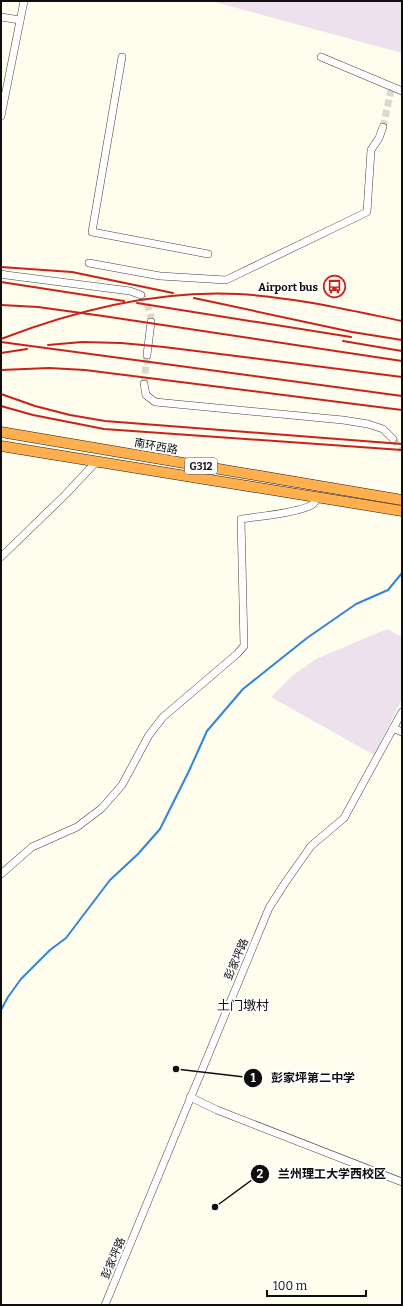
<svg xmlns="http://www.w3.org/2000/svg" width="403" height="1306" font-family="Bitter,'Noto Sans SC',serif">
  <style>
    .industrial { fill: #ede1ed }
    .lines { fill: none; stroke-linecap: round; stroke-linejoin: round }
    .stream { stroke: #3085d7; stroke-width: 2 }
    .minor-tunnel { stroke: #dbd9cc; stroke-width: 7; stroke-dasharray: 7 3.5; stroke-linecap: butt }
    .minor-casing { stroke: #414141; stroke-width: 8 }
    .highway-casing { stroke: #1f1f1f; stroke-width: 11 }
    .minor { stroke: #fff; stroke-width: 7 }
    .highway { stroke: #ffaf4d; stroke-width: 10 }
    .rail { stroke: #c8231b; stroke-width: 2 }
    .labels { text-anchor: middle; stroke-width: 4; stroke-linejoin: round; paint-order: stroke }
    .shield { fill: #fff; stroke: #565656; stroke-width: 1 }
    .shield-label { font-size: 10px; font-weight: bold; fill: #0e0e0e }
    .poi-label { font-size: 11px; font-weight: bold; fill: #0e0e0e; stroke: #fff; text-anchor: end }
    .street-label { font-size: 11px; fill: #0e0e0e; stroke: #fff }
    .quarter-label { font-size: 13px; fill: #0e0e0e; stroke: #fff }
    .leader { fill: none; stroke: #0e0e0e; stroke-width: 1.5 }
    .callout-dot { fill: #0e0e0e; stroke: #fff; stroke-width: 1.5 }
    .mark-label { font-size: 12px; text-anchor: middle; font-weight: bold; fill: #fff }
    .callout-label { font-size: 12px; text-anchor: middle; font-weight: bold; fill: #0e0e0e; stroke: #fff; stroke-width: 4; stroke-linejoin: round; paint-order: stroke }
  </style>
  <rect width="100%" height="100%" fill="#fffdee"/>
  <g class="industrial">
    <polygon points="211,1 402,1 402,53"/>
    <polygon points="387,629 402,637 402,699 374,755 271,697 292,676 316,659"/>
  </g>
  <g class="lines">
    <polyline class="stream" points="1,1010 8,997 21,979 50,950 66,938 110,880 138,854 160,829 189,771 207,731 243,689 307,638 356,604 388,590 402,573"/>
    <g class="minor-tunnel">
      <polyline points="383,127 391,90"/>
      <path d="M141,295C147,303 151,311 151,322"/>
      <polyline points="144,384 147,355"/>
      <polyline points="393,439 402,450"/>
    </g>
    <defs>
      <g id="minor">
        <polyline points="1,17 20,20"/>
        <polyline points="122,57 92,232 208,254"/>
        <polyline points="321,57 402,91"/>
        <polyline points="1,116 24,1"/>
        <polyline points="89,263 160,276 226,280 367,212 371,150 379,138 383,127"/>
        <polyline points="1,274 6,275 130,291 141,295"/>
        <polyline points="147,355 151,322"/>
        <polyline points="144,384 146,395 155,402 343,420 368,424 383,429 393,439"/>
        <polyline points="1,557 65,495 97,461"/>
        <polyline points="393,728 402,732"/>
        <path d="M1,874L32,847L77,827L102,808L122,785L149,735L163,717L237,654L244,646L241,519C255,517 307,512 314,503C316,501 316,499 317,497"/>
        <polyline points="190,1097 217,1110 402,1182"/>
        <polyline points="105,1305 269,908 285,883 311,846 344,818 402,712"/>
      </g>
      <g id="highway">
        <polyline points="1,432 402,500"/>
        <polyline points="1,446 402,511"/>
      </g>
    </defs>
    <use href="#minor" class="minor-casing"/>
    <use href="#highway" class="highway-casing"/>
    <use href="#minor" class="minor"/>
    <use href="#highway" class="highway"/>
    <g class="rail">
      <polyline points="1,267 72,272 173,293"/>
      <polyline points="1,282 124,301"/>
      <polyline points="194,298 352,332 402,340"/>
      <polyline points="137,303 351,337"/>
      <polyline points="1,305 38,307 103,316 402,361"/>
      <path d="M1,339C76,310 157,290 238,294C293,297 348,310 402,321"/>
      <polyline points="343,341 402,351"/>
      <polyline points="1,342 402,396"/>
      <polyline points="48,345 82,342 121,343 164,347 402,377"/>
      <polyline points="1,353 27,349"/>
      <polyline points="1,370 49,368 85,370 402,410"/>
      <polyline points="1,394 35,406 70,415 105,421 402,444"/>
      <polyline points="1,406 33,415 104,429 402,450"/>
    </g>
  </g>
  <defs>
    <symbol id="bus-ring" viewBox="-11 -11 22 22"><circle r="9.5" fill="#fff" stroke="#c8231b" stroke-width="1.5"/><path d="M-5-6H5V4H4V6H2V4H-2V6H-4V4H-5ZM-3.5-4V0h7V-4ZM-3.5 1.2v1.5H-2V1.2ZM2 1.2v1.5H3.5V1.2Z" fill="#c8231b"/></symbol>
  </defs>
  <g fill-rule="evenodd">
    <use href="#bus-ring" x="322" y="274" width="25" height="25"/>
  </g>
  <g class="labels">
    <rect class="shield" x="185" y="458" width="32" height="16" rx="3"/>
    <g class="shield-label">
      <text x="201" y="470">G312</text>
    </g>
    <g class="poi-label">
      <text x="318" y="291">Airport bus</text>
    </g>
    <g class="street-label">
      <text transform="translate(156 446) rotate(10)" y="4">南环西路</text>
      <text transform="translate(236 959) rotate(-67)" y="4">彭家坪路</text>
      <text transform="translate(113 1258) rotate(-67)" y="4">彭家坪路</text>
    </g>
    <g class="quarter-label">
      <text x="243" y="1010">土门墩村</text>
    </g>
  </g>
  <path class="leader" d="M176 1069L253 1078M215 1207L260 1174"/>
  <g class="callout-dot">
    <circle cx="176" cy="1069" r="4"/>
    <circle cx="215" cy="1207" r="4"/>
    <circle cx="253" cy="1078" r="10"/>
    <circle cx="260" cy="1174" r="10"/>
  </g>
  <g class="mark-label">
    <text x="253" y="1082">1</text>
    <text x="260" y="1178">2</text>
  </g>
  <g class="callout-label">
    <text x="313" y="1082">彭家坪第二中学</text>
    <text x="332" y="1178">兰州理工大学西校区</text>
  </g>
  <rect width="403" height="1306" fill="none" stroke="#0e0e0e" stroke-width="4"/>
  <path d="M267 1290v6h99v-6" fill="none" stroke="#0e0e0e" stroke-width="2"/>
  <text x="273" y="1290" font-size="12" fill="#0e0e0e" stroke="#ffffff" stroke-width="3" paint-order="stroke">100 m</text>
</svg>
